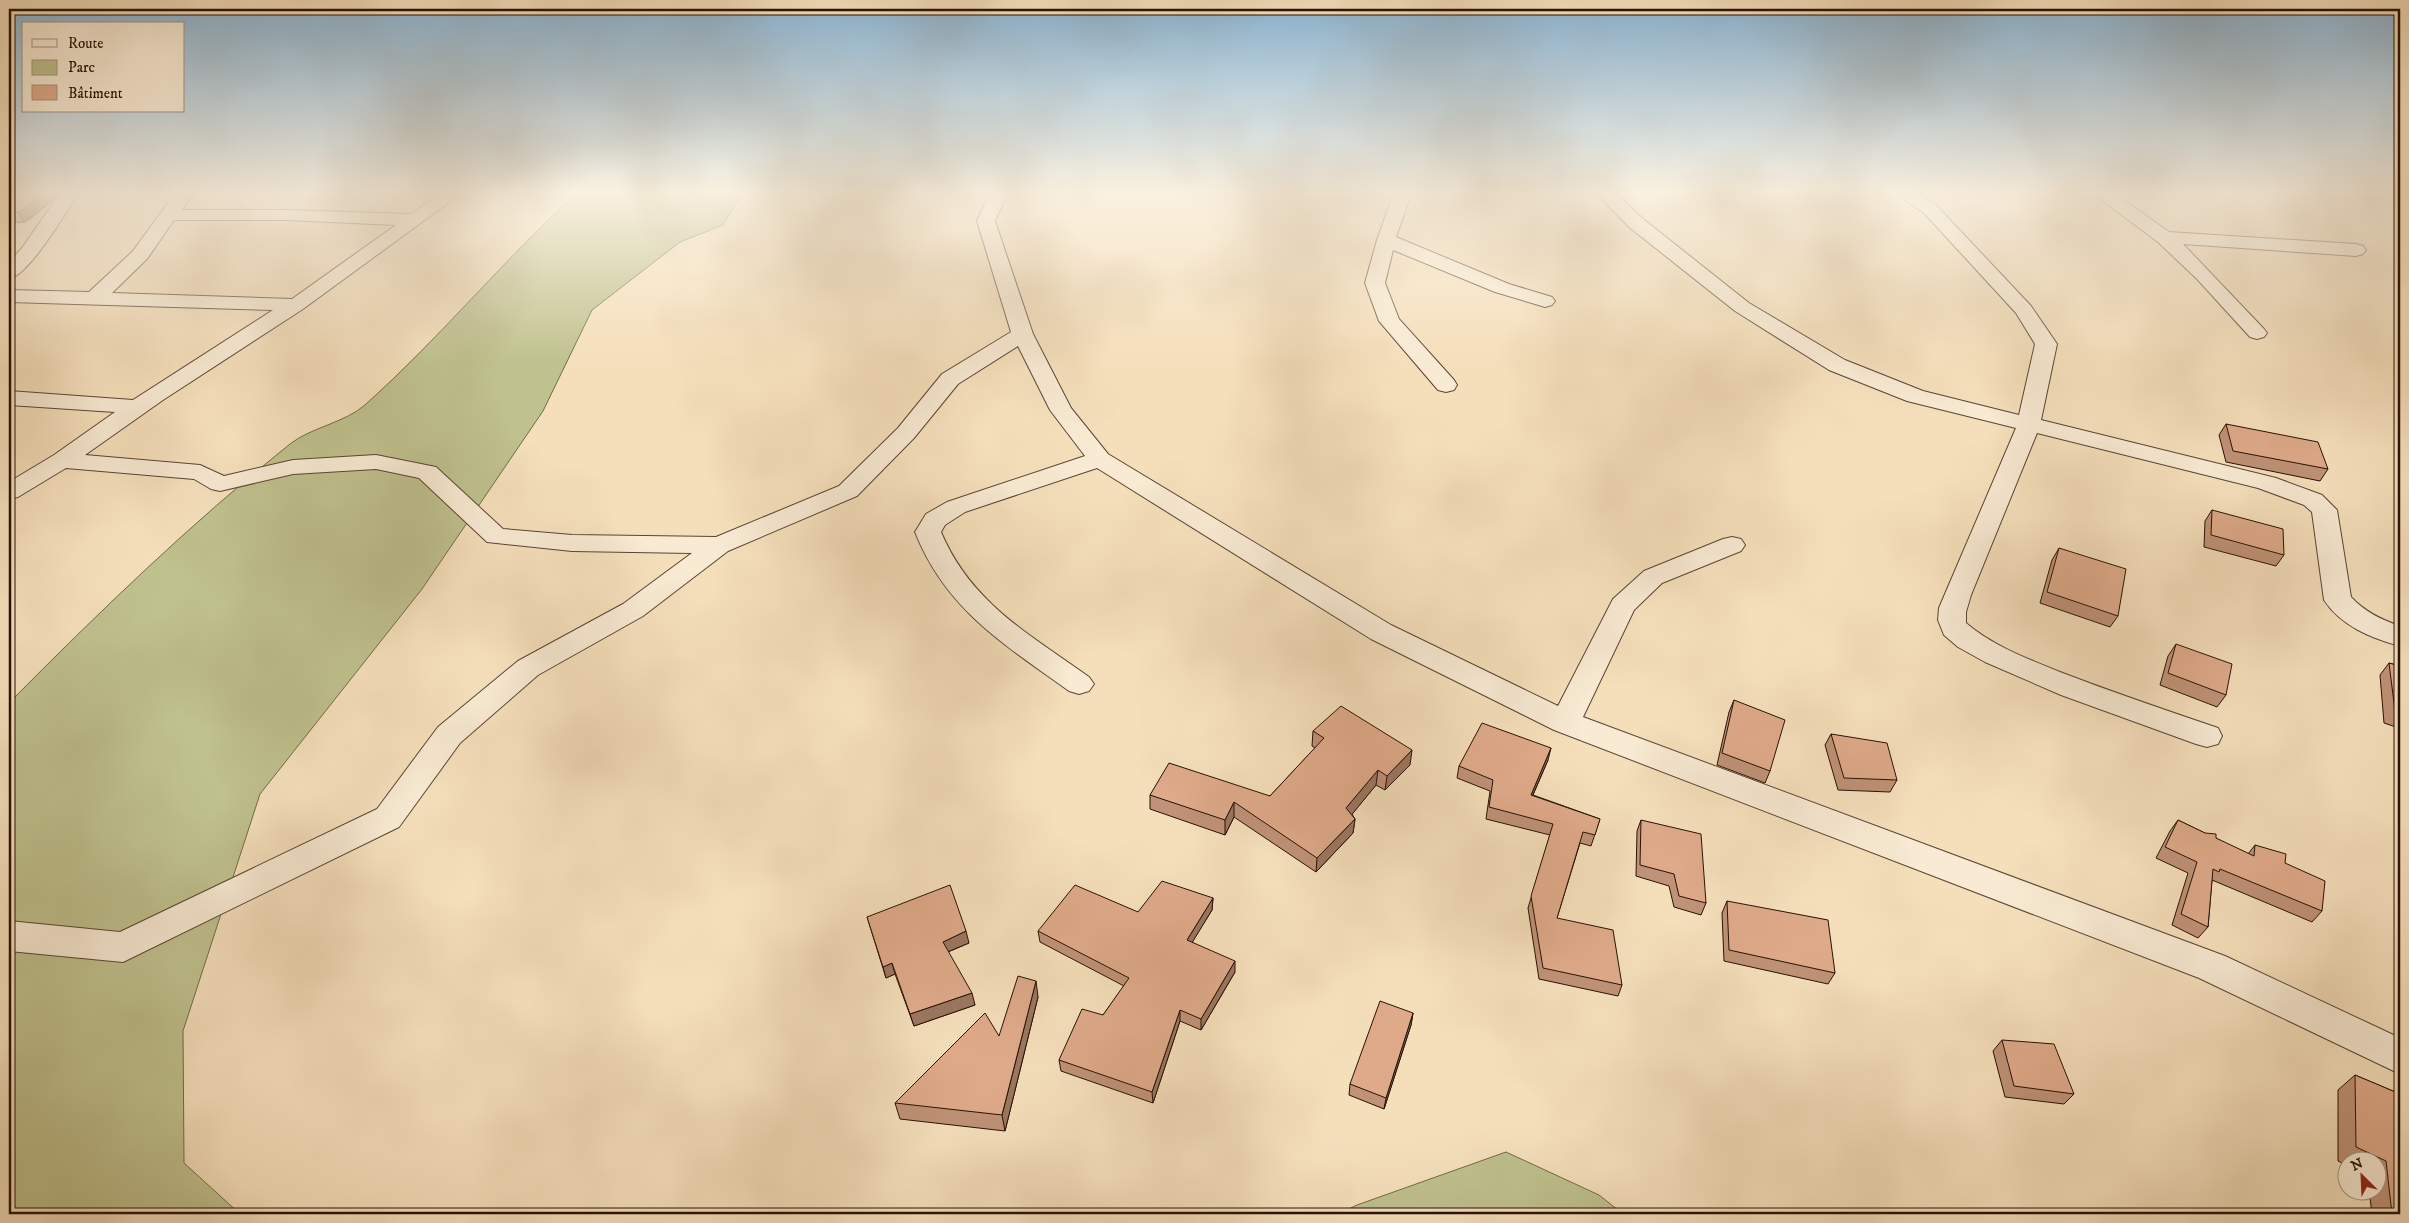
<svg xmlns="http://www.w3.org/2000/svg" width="2409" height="1223" font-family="'IM FELL DW Pica',serif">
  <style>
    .green { fill: #bfc18e; stroke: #73694a }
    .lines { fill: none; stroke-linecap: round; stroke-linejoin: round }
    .minor-casing { stroke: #5a4433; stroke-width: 2 }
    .minor { fill: #f8ead3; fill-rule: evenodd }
    .wall { fill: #c09277; stroke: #271106 }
    .shaded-wall { fill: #9c7761; stroke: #271106 }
    .building { fill: #dfaa8a; stroke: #271106 }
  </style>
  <rect width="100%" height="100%" fill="#f5dfbb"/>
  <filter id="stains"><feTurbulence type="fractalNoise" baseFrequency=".004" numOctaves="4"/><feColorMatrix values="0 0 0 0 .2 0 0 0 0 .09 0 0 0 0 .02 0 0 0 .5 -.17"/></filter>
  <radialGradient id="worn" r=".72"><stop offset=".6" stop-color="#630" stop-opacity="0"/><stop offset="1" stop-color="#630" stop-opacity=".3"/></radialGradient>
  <g class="green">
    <path d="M578,192H743L723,225L680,242L592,310L543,411L422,589L260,794L183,1031L184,1163L240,1214H9V703C98,613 191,523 290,444C312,427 344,423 365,405C440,338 504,259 578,192Z"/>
    <polygon points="1506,1152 1599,1195 1623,1214 1338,1214 1357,1205"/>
  </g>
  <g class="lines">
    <defs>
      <g id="minor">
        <path d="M61,192H79C66,212 30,274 9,279V262L22,248Z"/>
        <path d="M176,192H194L182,210H286L411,214L442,192H463L303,309L163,400L85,455L200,465L224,476L293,460L376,455L436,467L503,529L572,535L716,537L839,486L898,428L942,374L1011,332L977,221L990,192H1008L995,221L1033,334L1071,408L1108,454L1391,625L1558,706L1613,599L1644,571L1723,539L1732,537L1741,539L1745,545L1741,551L1662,583L1634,610L1583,717L2225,956L2400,1038V1074L2199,978L1554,730L1371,639L1097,468L965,512L945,525L941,532C971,603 1029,634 1089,677L1094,684L1089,691L1079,694L1069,691C1004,644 946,610 915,532L926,514L947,502L1085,456L1050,410L1018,346L958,384L914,438L857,496L728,551L643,616L538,675L460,743L399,827L123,962L9,951V921L120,932L377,809L438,727L518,661L623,604L692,553L572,551L487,542L419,478L376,469L293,474L220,491L211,489L194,479L66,468L18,497L9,499V482L54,455L115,412L9,405V391L133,400L273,310L9,302V290L89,292L133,251ZM174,220H286L396,225L292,299L112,293L147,259Z"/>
        <polygon points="1394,192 1412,192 1396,237 1509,284 1552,297 1555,301 1552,305 1545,307 1495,292 1393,250 1385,283 1399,319 1454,380 1457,385 1454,390 1446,392 1438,390 1379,321 1365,283 1377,240"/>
        <path d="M1595,192H1614L1643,219L1749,303L1845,360L1923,391L2019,415L2035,344L2016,313L1924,213L1893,192H1915L1936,205L2031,306L2057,344L2041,420L2276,478L2322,495L2337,510L2351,597C2365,612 2382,620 2400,626V646C2371,638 2341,626 2324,600L2312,512L2304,505L2258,488L2037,433L1971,595L1966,612V623C1993,646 2028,659 2060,672C2112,692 2165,710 2218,728L2222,736L2218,744L2207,747L2196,744L2061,695L1985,662L1958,647L1944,635L1938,620L1939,608L2016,428L1907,401L1829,370L1735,311L1629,227Z"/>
        <polygon points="2091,192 2113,192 2169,232 2356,244 2363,246 2366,250 2363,254 2356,256 2183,244 2264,329 2267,333 2264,337 2257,339 2250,337 2197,279 2158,242"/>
      </g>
    </defs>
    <use href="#minor" class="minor-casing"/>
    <use href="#minor" class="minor"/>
  </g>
  <g class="wall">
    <polygon points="9,192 59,192 54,199 32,217 24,222 9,223"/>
    <polygon points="2226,424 2328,469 2320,481 2226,462 2219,435"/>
    <polygon points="2212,510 2284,555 2276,566 2204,547 2205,521"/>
    <polygon points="2059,548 2118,616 2110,627 2040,603 2052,560"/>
    <polygon points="2176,644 2226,695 2217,707 2160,685 2168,656"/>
    <polygon points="2389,663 2400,666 2400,753 2399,728 2384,723 2380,675"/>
    <polygon points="1734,700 1770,771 1765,783 1717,765 1729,712"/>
    <polygon points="1313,731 1410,765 1385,790 1376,785 1352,814 1355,819 1353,833 1316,872 1234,817 1225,835 1150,809 1150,795 1270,796 1315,748 1312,746"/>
    <polygon points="1831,734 1897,780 1890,792 1838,790 1825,745"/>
    <polygon points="1548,760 1533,795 1600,819 1591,846 1580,843 1557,918 1622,985 1618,996 1539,979 1528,908 1550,835 1486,819 1490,791 1457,778 1459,766"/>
    <polygon points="1641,820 1706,903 1701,915 1674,907 1669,886 1636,876 1637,831"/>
    <polygon points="2178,820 2248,854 2255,845 2285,863 2322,911 2312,922 2212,880 2208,927 2198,938 2172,925 2188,873 2156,858 2170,831"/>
    <polygon points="1213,898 1212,910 1192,942 1235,972 1201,1030 1180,1021 1153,1103 1061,1071 1059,1060 1103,1015 1124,986 1040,942 1038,931"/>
    <polygon points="1727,901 1835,973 1828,984 1724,961 1722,913"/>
    <polygon points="867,917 969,943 948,952 975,1005 914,1026 895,974 886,978"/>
    <polygon points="1038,997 1005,1131 900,1119 895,1103 999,1036"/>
    <polygon points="1413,1013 1411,1025 1384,1109 1349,1095 1350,1084"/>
    <polygon points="2002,1040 2074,1094 2064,1104 2005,1097 1993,1051"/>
    <polygon points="2355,1075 2400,1094 2400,1214 2372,1214 2369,1190 2376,1190 2376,1160 2346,1160 2346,1165 2338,1161 2338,1090"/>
  </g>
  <g class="shaded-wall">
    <polygon points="45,192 59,192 54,199 32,217 24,222 18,212"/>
    <polygon points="1551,748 1548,760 1528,806 1531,795"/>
    <polygon points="1412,750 1410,765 1385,790 1387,776"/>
    <polygon points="1378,770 1376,785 1345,823 1346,808"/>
    <polygon points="1234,802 1234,817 1225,835 1225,820"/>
    <polygon points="1355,819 1353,833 1316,872 1317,858"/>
    <polygon points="1213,898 1212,910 1187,951 1187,940"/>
    <polygon points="966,931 969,943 945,953 943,942"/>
    <polygon points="1235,961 1235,972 1201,1030 1201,1019"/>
    <polygon points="892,963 895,974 886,978 883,967"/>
    <polygon points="1036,981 1038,997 1005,1131 1002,1115"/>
    <polygon points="972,993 975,1005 914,1026 910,1014"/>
    <polygon points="1180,1010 1180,1021 1153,1103 1152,1092"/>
    <polygon points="1413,1013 1411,1025 1384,1109 1386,1098"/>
  </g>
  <g class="building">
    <polygon points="9,192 45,192 26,208 18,212 9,213"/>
    <polygon points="2226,424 2318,442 2328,469 2233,451"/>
    <polygon points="2212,510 2283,529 2284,555 2211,535"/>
    <polygon points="2059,548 2126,569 2118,616 2047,592"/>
    <polygon points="2176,644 2232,664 2226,695 2168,673"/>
    <polygon points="2389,663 2400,666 2400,713 2395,711"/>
    <polygon points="1734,700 1785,720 1770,771 1722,753"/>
    <polygon points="1341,706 1412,750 1387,776 1378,770 1346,808 1355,819 1317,858 1234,802 1225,820 1150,795 1169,763 1270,796 1324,738 1313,731"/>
    <polygon points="1482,723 1551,748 1531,795 1600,819 1595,835 1583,832 1557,918 1613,930 1622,985 1543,968 1531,896 1553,824 1489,807 1493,780 1459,766"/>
    <polygon points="1831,734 1887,743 1897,780 1844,778"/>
    <polygon points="1641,820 1701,834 1706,903 1679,896 1674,874 1640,865"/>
    <polygon points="2178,820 2205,833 2216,834 2216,838 2254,856 2255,845 2286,854 2285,863 2325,881 2322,911 2220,869 2219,872 2213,869 2208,927 2181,914 2197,862 2165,847"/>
    <polygon points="1162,881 1213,898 1187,940 1235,961 1201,1019 1180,1010 1152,1092 1059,1060 1082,1009 1103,1015 1129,978 1038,931 1075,885 1138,912"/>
    <polygon points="950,885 966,931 943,942 972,993 910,1014 892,963 883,967 867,917"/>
    <polygon points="1727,901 1828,920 1835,973 1729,950"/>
    <polygon points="1018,976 1036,981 1002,1115 895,1103 985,1013 999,1036"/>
    <polygon points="1380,1001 1413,1013 1386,1098 1350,1084"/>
    <polygon points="2002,1040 2054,1044 2074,1094 2014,1086"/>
    <polygon points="2355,1075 2400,1094 2400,1214 2392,1214 2386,1161 2356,1147"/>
  </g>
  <linearGradient id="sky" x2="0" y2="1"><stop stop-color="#8bb6d5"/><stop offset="0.53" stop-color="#faf1e0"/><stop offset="1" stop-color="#faf1e0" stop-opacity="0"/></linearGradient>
  <rect width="2409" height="363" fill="url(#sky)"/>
  <rect width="2409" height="1223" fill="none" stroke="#f5dfbb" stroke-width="30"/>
  <rect x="10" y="10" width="2389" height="1203" fill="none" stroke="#271106" stroke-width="2.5"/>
  <rect x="15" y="15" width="2379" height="1193" fill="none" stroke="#271106"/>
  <rect x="22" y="22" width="162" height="90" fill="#f8ead3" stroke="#a49381"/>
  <rect x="32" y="39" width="25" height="8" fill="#f8ead3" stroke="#a49381"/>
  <text x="68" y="48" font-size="15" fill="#271106">Route</text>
  <rect x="32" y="60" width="25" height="15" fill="#bfc18e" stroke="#a49381"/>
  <text x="68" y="72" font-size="15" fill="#271106">Parc</text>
  <rect x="32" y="85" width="25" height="15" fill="#dfaa8a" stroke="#a49381"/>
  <text x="68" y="98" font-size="15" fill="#271106">Bâtiment</text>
  <g transform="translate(2362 1176) rotate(336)"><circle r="24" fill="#f8ead3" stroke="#a49381"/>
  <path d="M0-4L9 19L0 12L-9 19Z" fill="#8f2418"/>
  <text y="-8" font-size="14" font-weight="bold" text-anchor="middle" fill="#271106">N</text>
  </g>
  <rect width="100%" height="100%" filter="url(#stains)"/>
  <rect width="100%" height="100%" fill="url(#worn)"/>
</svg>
